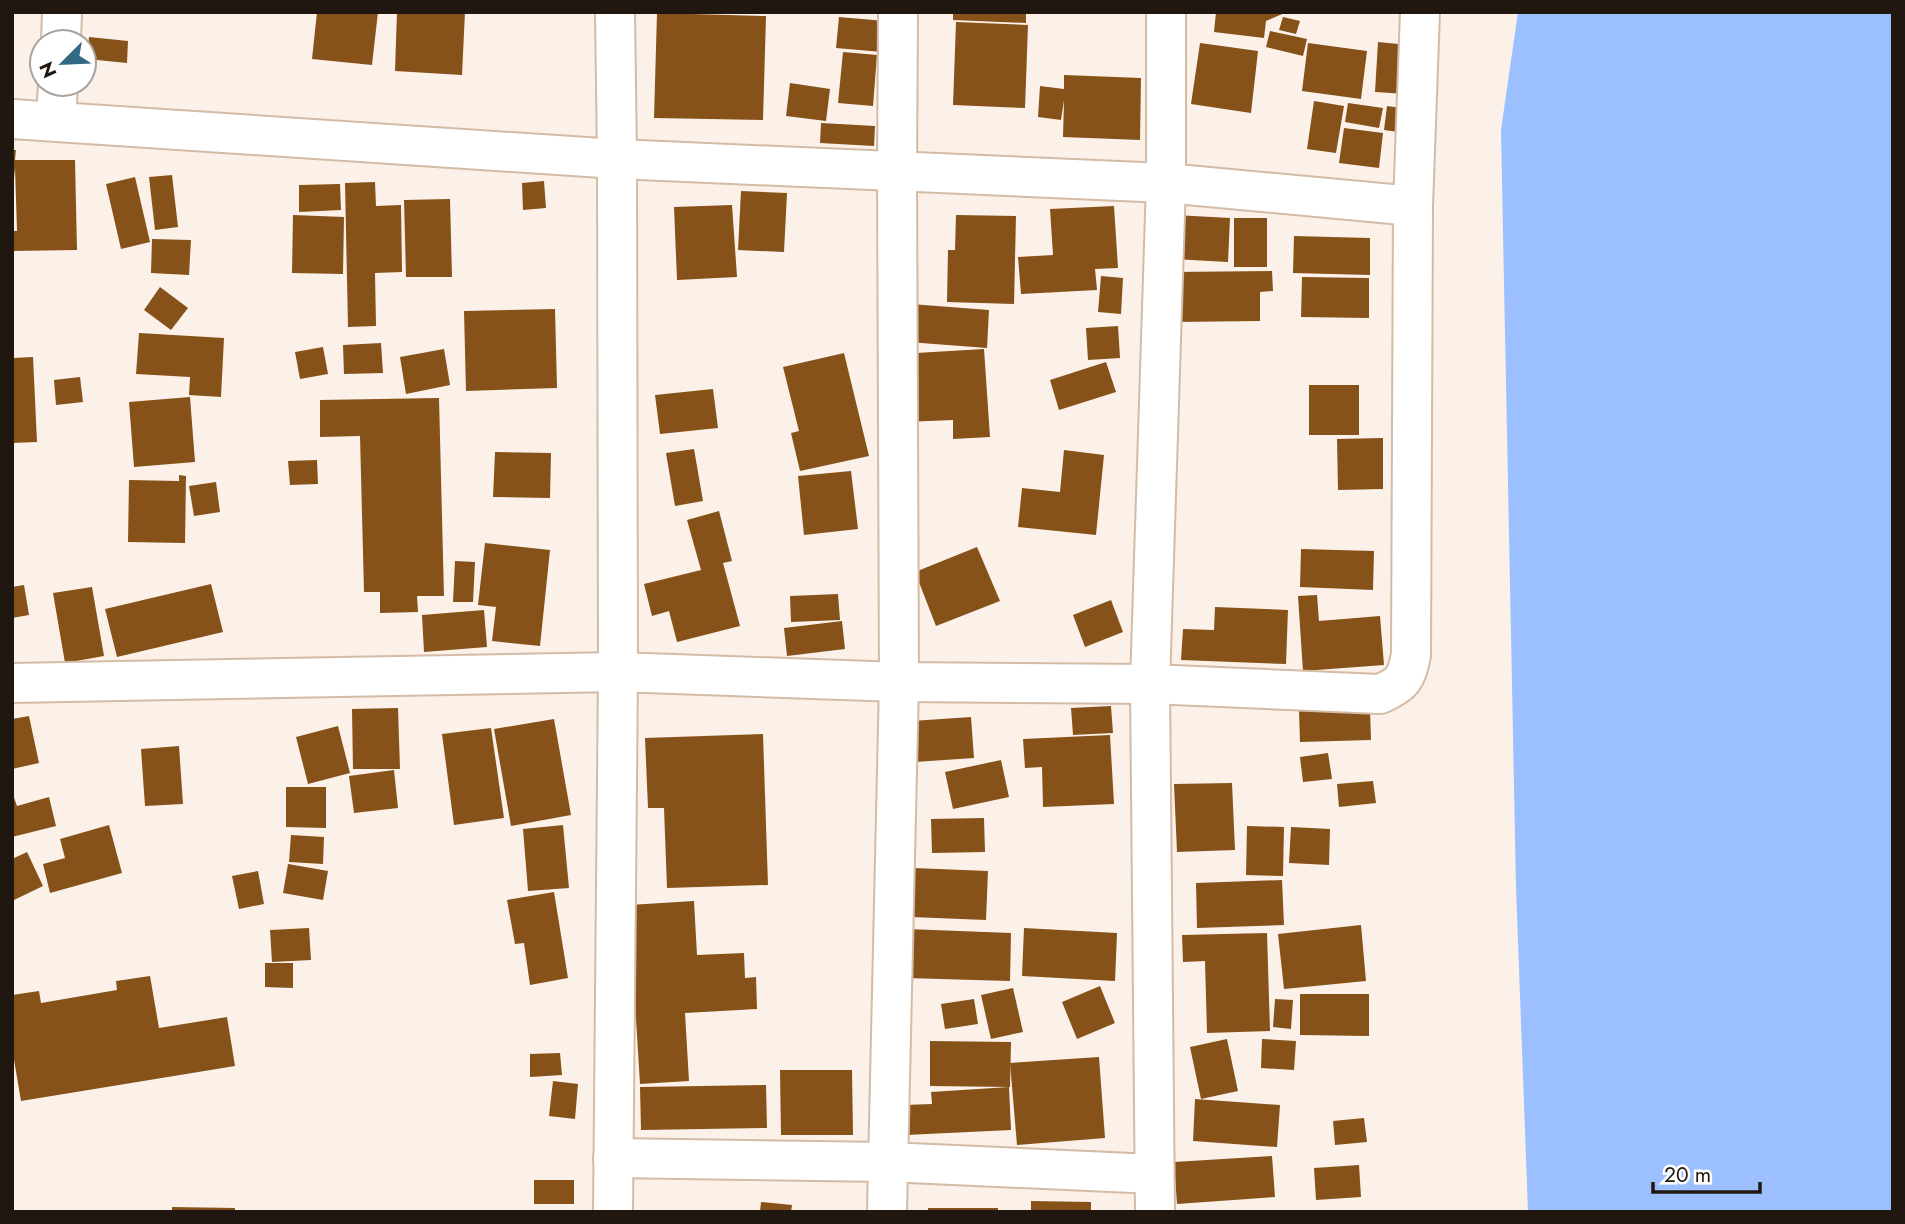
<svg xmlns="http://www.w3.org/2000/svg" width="1905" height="1224" font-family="Jost,sans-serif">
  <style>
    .water { fill: #9cc0ff }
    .building { fill: #865219 }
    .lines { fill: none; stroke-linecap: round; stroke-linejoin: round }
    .minor-casing { stroke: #d3bba6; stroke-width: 42 }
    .minor { stroke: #fff; stroke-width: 38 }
  </style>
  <rect width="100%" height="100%" fill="#fbf1e8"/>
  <polygon class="water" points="1518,12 1893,12 1893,1212 1528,1212 1516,887 1501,130"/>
  <g class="building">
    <polygon points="317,12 378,12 372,65 312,59"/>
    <polygon points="397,12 465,12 462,75 395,71"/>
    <polygon points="953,12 1026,12 1026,23 953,20"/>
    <polygon points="1216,12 1287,12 1266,21 1264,38 1214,32"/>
    <polygon points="657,13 766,16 763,120 654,118"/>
    <polygon points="839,17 885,21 882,52 836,48"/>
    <polygon points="1283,17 1300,21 1296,34 1279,30"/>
    <polygon points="956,22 1028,25 1025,108 953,105"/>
    <polygon points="1270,31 1307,39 1303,56 1266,47"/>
    <polygon points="89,37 128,41 127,63 87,59"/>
    <polygon points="1378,42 1409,45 1406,94 1375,92"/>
    <polygon points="1200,43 1258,51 1251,113 1191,104"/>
    <polygon points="1308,43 1367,51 1361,99 1302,91"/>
    <polygon points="843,52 877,55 873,106 838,103"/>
    <polygon points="1064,75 1141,78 1140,140 1063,137 1064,100 1061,120 1038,117 1040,86 1064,89"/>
    <polygon points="790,83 830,89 826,121 786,116"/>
    <polygon points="1314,101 1344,106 1336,153 1307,149"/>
    <polygon points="1348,103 1383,108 1379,128 1345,122"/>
    <polygon points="1387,106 1408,109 1405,133 1384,130"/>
    <polygon points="821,123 875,126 874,146 820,143"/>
    <polygon points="1344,128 1383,133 1379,168 1339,163"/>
    <polygon points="12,150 16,150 15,160 75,160 77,250 12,251 12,231 17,231 15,168 14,179 12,179"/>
    <polygon points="172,175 178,227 155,230 149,177"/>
    <polygon points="135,177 150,242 121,249 106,184"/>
    <polygon points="544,181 546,208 523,210 522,183"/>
    <polygon points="375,182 376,206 401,205 402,272 375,273 376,326 348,327 345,183"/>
    <polygon points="340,184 341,210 299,212 299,185"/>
    <polygon points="741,191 787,193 784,252 738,250"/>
    <polygon points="450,199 452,277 406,277 404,200"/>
    <polygon points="732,205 737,277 677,280 674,207"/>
    <polygon points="1114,206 1118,268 1095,269 1097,290 1021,294 1018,257 1053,255 1050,209"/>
    <polygon points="293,215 344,217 343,274 292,273"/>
    <polygon points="956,215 1016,216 1014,304 947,302 948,250 955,250"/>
    <polygon points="1175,215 1230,218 1228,262 1173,259"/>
    <rect x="1234" y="218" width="33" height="49"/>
    <polygon points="1294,236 1370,238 1370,275 1293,273"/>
    <polygon points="152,239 191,240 189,275 151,273"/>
    <polygon points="1272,271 1273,291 1260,292 1260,321 1174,322 1173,272"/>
    <polygon points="1101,276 1123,278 1121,314 1098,312"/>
    <polygon points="1302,277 1369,278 1369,318 1301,317"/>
    <polygon points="160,287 188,308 171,330 144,310"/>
    <polygon points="911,304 989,310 987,348 908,342"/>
    <polygon points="555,309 557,388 466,391 464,311"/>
    <polygon points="1118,326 1120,358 1088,360 1086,328"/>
    <polygon points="139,333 224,338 221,397 189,395 190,377 136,374"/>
    <polygon points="381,343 383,373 344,374 343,345"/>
    <polygon points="323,347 328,374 300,379 295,352"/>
    <polygon points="444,349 450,385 406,394 400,357"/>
    <polygon points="984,349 990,437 953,439 953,420 904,422 899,354"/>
    <polygon points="844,353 869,456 800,471 791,433 799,431 783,367"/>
    <polygon points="33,357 37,442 12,443 12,358"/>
    <polygon points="1106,362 1116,392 1059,410 1050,380"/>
    <polygon points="80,377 83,402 56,405 54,380"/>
    <rect x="1309" y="385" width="50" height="50"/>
    <polygon points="713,389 718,428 660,434 655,395"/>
    <polygon points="190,397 195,462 134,467 129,402"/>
    <polygon points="439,398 444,596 417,596 418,612 380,613 380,592 364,592 360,436 320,437 320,400"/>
    <polygon points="1383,438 1383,489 1338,490 1337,439"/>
    <polygon points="694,449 703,501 675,506 666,453"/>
    <polygon points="1064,450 1104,455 1096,535 1018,527 1022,488 1060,492"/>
    <polygon points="495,452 551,453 550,498 493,497"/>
    <polygon points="317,460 318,484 290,485 288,461"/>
    <polygon points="851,471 858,529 804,535 798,476"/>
    <polygon points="179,475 186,476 185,543 128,542 129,480 179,481"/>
    <polygon points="216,482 220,512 194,516 189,486"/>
    <polygon points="719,511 732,561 723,563 740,626 677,642 669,611 652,616 644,584 701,570 687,520"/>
    <polygon points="485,543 550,550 540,646 492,641 496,607 478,605"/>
    <polygon points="977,547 1000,601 936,626 915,572"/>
    <polygon points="1301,549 1374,551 1373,590 1300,587"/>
    <polygon points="455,561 475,562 473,602 453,602"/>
    <polygon points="211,584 223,632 117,657 105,609"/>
    <polygon points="24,585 29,615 12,618 12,587"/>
    <polygon points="92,587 104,656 65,663 53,593"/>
    <polygon points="838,594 840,620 791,622 790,596"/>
    <polygon points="1317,595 1319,621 1380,616 1384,665 1303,671 1298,596"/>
    <polygon points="1111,600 1123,632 1085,647 1073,615"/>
    <polygon points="1215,607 1288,610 1286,664 1181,660 1183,629 1214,630"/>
    <polygon points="484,610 487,647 424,652 422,615"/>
    <polygon points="842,621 845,649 787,656 784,628"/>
    <polygon points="1111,706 1113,733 1073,735 1071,708"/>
    <polygon points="398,708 400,769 353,769 352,709"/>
    <polygon points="1370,709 1371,740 1300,742 1299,711"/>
    <polygon points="29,716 39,763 12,769 12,719"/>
    <polygon points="971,717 974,758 915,762 912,721"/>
    <polygon points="554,719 571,815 511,826 494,729"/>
    <polygon points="338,726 350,773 308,784 296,737"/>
    <polygon points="491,728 504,818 454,825 442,734"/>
    <polygon points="763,734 768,885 667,888 664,808 648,808 645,738"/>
    <polygon points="1110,735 1114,804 1043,807 1042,767 1025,768 1023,739"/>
    <polygon points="179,746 183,804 145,806 141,749"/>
    <polygon points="1328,753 1332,779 1303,782 1300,757"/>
    <polygon points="1001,760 1009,797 953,809 945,772"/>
    <polygon points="394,770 398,808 354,813 349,776"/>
    <polygon points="1373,781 1376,803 1339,807 1337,784"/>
    <polygon points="1232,783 1235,850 1177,852 1174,784"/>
    <polygon points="286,787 326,787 326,828 286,827"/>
    <polygon points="12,792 17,806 49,797 56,826 12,837"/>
    <polygon points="984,818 985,852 932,853 931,819"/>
    <polygon points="109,825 122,873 50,893 43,864 65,858 60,839"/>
    <polygon points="563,825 569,888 528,891 523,829"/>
    <polygon points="1247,826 1284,827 1283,876 1246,875"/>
    <polygon points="1291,827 1330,829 1329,865 1289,863"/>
    <polygon points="291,835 324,837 323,864 289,862"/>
    <polygon points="27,852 43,886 12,901 12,859"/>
    <polygon points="288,864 328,871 323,900 283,893"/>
    <polygon points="913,868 988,871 986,920 911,917"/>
    <polygon points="258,871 264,904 239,909 232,876"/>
    <polygon points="1282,880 1284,925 1197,928 1196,883"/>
    <polygon points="554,892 568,978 530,985 524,943 515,944 507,900"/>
    <polygon points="694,901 697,955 744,953 745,978 756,977 757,1009 685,1013 689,1081 640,1084 629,905"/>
    <polygon points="1361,925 1366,981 1284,989 1278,934"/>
    <polygon points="309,928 311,960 272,962 270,930"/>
    <polygon points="1024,928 1117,933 1115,981 1022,976"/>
    <polygon points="907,929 1011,933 1010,981 906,978"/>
    <polygon points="1267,933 1270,1031 1207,1033 1205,961 1183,962 1182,935"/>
    <polygon points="265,963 293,963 293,988 265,987"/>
    <polygon points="150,976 159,1028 227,1017 235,1066 21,1101 12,1048 12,995 39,991 41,1003 117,990 116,981"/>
    <polygon points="1100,986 1115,1023 1077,1039 1062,1002"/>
    <polygon points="1013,988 1023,1032 991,1039 981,995"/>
    <polygon points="1300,994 1369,994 1369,1036 1300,1035"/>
    <polygon points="974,999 978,1024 945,1029 941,1004"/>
    <polygon points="1275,999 1293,1000 1291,1029 1273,1027"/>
    <polygon points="1227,1039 1238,1091 1201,1099 1190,1047"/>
    <polygon points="1262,1039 1296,1041 1294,1070 1261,1068"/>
    <polygon points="930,1041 1011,1042 1010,1087 930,1086"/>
    <polygon points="560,1053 562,1075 530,1077 530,1054"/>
    <polygon points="1099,1057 1105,1138 1017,1145 1010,1063"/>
    <polygon points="780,1070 852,1070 853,1135 781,1135"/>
    <polygon points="553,1081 578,1084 575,1119 549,1116"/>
    <polygon points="766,1085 767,1128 641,1130 640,1087"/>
    <polygon points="1009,1087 1011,1130 906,1135 904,1105 932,1104 931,1092"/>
    <polygon points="1195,1099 1280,1105 1277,1147 1193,1141"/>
    <polygon points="1364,1118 1367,1142 1335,1145 1333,1121"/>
    <polygon points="1272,1156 1275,1197 1177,1204 1174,1162"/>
    <polygon points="1359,1165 1361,1197 1316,1200 1314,1168"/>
    <rect x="534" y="1180" width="40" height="24"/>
    <polygon points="1031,1201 1091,1202 1091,1212 1031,1212"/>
    <polygon points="761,1202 792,1205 791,1212 760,1212"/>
    <polygon points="172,1207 235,1208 235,1212 172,1212"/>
    <rect x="928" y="1208" width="70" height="4"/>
  </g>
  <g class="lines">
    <defs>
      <g id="minor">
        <polyline points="61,42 62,12"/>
        <polyline points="12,119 617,159 1166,183 1413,206"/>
        <polyline points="56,120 58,84"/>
        <path d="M12,683L618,672L899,682L1150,684L1380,694C1403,684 1406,679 1411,655L1413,206L1420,12"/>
        <polyline points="613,1158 887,1162 1154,1174"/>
        <polyline points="613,1212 618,672 617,159 615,12"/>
        <polyline points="887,1212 899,682 897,171 898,12"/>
        <polyline points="1155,1212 1150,684 1166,183 1166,12"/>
      </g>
    </defs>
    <use href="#minor" class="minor-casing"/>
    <use href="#minor" class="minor"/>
  </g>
  <rect width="1905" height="1224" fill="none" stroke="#201710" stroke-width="28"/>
  <g transform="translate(63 63) rotate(246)"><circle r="33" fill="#ffffff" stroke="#a6a29f" stroke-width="2"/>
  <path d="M0-5L12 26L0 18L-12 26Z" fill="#326984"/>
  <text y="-10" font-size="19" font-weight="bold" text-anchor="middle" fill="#201710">N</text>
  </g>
  <path d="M1653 1182v10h107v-10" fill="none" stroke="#201710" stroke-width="3.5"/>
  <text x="1664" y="1182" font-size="21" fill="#201710" stroke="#ffffff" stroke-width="5" paint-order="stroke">20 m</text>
</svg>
